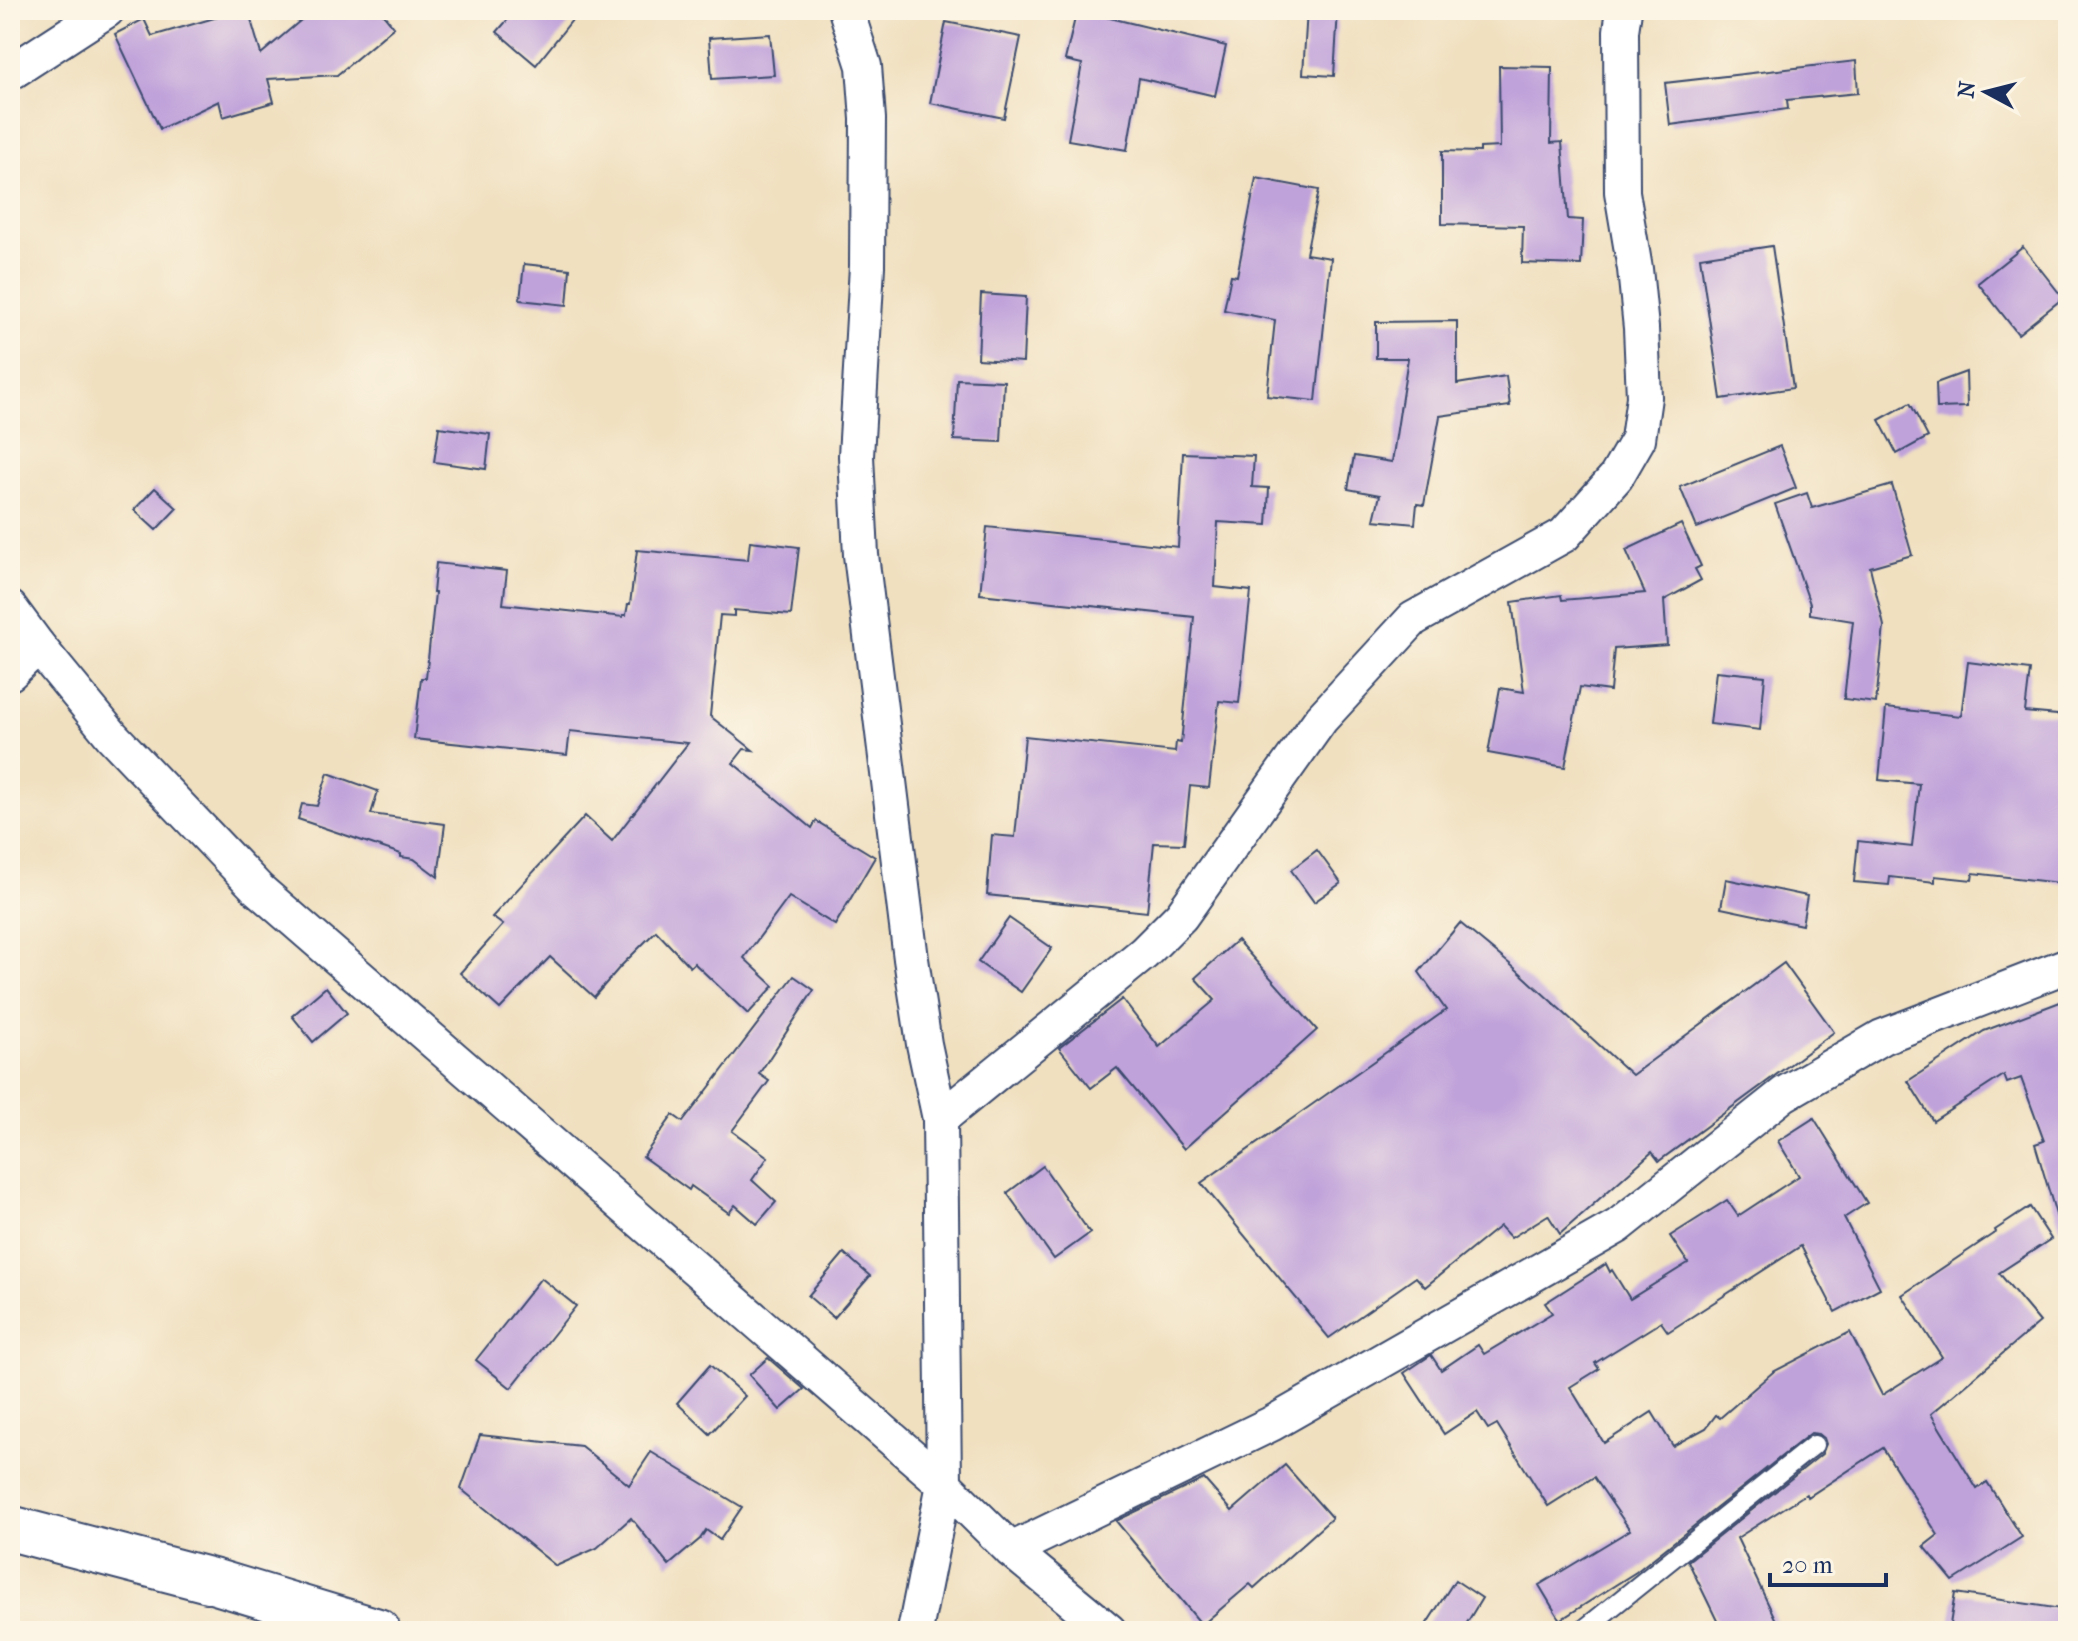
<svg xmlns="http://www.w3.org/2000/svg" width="2078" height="1641" font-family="'IM FELL French Canon',serif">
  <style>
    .building { fill: #c0a2da }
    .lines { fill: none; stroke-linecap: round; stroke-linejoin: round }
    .lane-casing { stroke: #3b4a6d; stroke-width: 22 }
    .street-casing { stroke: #3b4a6d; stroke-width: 38 }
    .primary-casing { stroke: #3b4a6d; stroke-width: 48 }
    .lane { stroke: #fff; stroke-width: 18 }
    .street { stroke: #fff; stroke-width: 34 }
    .primary { stroke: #fff; stroke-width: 44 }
  </style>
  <rect width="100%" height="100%" fill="#fcf5e5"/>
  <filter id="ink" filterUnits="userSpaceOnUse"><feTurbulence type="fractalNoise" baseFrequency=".0125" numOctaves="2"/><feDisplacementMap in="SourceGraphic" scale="16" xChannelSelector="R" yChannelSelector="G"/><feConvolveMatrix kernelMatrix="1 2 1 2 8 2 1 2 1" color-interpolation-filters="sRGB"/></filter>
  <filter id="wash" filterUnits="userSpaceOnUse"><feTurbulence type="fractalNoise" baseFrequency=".006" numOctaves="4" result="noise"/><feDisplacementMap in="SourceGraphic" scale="32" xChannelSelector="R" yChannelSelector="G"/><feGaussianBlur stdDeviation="1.8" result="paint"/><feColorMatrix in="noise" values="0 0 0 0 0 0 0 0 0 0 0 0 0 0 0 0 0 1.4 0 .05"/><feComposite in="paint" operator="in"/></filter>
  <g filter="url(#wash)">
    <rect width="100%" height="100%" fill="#f0e0c0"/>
    <g id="blocks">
      <g class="building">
        <polygon points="242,10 248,10 261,54 313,10 380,10 394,27 337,75 268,79 274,102 223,117 219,101 160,129 115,34 144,19 152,36"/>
        <polygon points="516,10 580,10 536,65 497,32"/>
        <polygon points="1077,10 1226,46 1215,96 1139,78 1127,150 1068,140 1082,64 1065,60"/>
        <polygon points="1307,10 1338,10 1334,76 1303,74"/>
        <polygon points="946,22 1021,37 1004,118 930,103"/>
        <polygon points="770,34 774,75 712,79 709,38"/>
        <polygon points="1856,61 1858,93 1787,100 1788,109 1670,125 1665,83"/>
        <polygon points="1499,66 1552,67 1551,143 1562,142 1568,219 1583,220 1581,265 1522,263 1523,226 1442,224 1442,151 1480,152 1480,148 1500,147"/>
        <polygon points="1256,178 1319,190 1306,254 1331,258 1316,401 1267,396 1275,320 1224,310 1231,275 1237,276"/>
        <polygon points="1772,246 1793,388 1721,399 1700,257"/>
        <polygon points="2023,247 2063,298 2018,334 1978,283"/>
        <polygon points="524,264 570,269 567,305 520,300"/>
        <polygon points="981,294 1026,297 1023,362 978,359"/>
        <polygon points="1457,321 1457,384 1506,376 1510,406 1440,416 1424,505 1417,504 1415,524 1374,520 1380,495 1348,489 1354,456 1392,462 1408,358 1376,358 1376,322"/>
        <polygon points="1966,372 1967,407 1937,408 1936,383"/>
        <polygon points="957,379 1004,381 1001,442 954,440"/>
        <polygon points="1910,403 1928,437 1897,454 1879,420"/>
        <polygon points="439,427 490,434 486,469 434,462"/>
        <polygon points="1780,446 1796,488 1697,528 1680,487"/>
        <polygon points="1183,453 1254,456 1252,487 1269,488 1267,525 1218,522 1215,587 1251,591 1239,703 1219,701 1209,788 1190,786 1184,844 1154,843 1147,912 987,895 992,835 1015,837 1025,736 1175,752 1176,742 1181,743 1194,617 980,594 987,527 1178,547"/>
        <polygon points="1892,485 1912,555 1870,567 1884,626 1876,703 1844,699 1853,621 1810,614 1810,604 1775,504 1807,493 1812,508"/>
        <polygon points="155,488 177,508 156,530 134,510"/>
        <polygon points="1681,524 1701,566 1695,569 1701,580 1664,600 1667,645 1614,649 1610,691 1580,687 1565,767 1488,753 1500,688 1524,692 1512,602 1561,595 1562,600 1645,593 1626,550"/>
        <polygon points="750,541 799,547 791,615 734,610 734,616 720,615 710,716 753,750 744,749 733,763 812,828 816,821 875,857 835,925 789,897 744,958 774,986 748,1014 694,963 690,967 656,931 620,967 594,997 550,957 500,1009 460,973 503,925 492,917 585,816 612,841 688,743 570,731 567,755 414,739 421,678 426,678 435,593 433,593 436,563 507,571 503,604 623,617 623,615 626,615 628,604 630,604 637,550 748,560"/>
        <polygon points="1968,662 2030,670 2025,712 2068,716 2068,884 1973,873 1972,880 1935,876 1935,882 1890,877 1889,885 1854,882 1858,841 1912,847 1919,784 1879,780 1886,708 1961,716"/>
        <polygon points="1716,671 1765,676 1760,730 1710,724"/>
        <polygon points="328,773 378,791 371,814 445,824 438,877 414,859 401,857 401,854 298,819 302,804 317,806"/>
        <polygon points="1317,850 1341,883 1314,902 1291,870"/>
        <polygon points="1726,879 1807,896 1802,925 1721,908"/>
        <polygon points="1009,918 1052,948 1021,992 978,962"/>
        <polygon points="1460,923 1517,970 1632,1075 1784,963 1834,1032 1659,1161 1652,1152 1560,1234 1548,1215 1511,1238 1500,1226 1425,1287 1416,1277 1329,1338 1201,1183 1446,1010 1419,972"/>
        <polygon points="1237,940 1317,1030 1184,1149 1117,1068 1091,1088 1059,1048 1122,999 1159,1047 1215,1000 1195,978"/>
        <polygon points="794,976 814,990 759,1074 769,1081 732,1131 768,1157 752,1180 776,1202 757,1224 735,1205 729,1213 691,1186 689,1190 643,1157 673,1115 683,1122"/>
        <polygon points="326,987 347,1013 313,1042 292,1016"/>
        <polygon points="2068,999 2068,1227 2060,1228 2035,1144 2044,1141 2021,1078 2007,1083 2004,1075 1933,1121 1908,1081 1984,1031"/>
        <polygon points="1814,1118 1867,1203 1844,1218 1880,1288 1835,1312 1801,1246 1668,1332 1661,1322 1595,1363 1599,1369 1570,1387 1604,1443 1652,1412 1673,1446 1706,1428 1716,1415 1720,1418 1773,1372 1850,1332 1882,1395 1942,1357 1902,1295 1996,1232 1995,1230 2030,1207 2051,1239 1999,1273 2040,1322 1931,1414 1977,1489 1987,1482 2022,1537 1953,1581 1924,1546 1938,1535 1883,1448 1808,1497 1806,1494 1737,1538 1781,1631 1722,1631 1688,1561 1822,1454 1826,1444 1824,1438 1819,1434 1811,1433 1636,1572 1560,1620 1539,1585 1630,1530 1594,1477 1548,1506 1497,1424 1488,1429 1477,1412 1444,1434 1404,1373 1431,1355 1441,1370 1478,1345 1484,1354 1552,1313 1545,1303 1606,1264 1610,1272 1612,1270 1630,1299 1688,1263 1670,1236 1727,1200 1738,1216 1799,1176 1778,1141"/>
        <polygon points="1043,1166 1090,1233 1054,1259 1007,1193"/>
        <polygon points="844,1253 870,1276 834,1318 808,1296"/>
        <polygon points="541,1278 576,1306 511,1388 476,1360"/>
        <polygon points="768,1358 804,1389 780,1410 749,1375"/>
        <polygon points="710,1365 745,1396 710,1434 677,1403"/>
        <polygon points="480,1435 581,1446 629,1485 651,1452 742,1507 720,1540 706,1530 700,1539 669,1565 631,1518 597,1548 556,1566 461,1489"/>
        <polygon points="1285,1465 1332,1518 1254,1588 1250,1584 1202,1625 1116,1521 1204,1479 1232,1511"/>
        <polygon points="1455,1580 1482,1598 1462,1631 1422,1631"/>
        <polygon points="1955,1593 2068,1610 2068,1631 1949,1631"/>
      </g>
    </g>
  </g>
  <g filter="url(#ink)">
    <use href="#blocks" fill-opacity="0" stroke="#3b4a6d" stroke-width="2"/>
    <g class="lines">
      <defs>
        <polyline id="lane" points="1582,1631 1814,1445"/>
        <g id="street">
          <polyline points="846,10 864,66 868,119 867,266 856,456 861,555 911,959 924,1044 940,1119"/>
          <polyline points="10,73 107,10"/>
          <polyline points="10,608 38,646 112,736 258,889 944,1484 1011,1550 1109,1631"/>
          <polyline points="10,673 38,646"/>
          <polyline points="1011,1550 1271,1424 1618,1226 1784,1094 1882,1037 2068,965"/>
          <polyline points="915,1631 944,1484 940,1119 1144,953 1181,916 1321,719 1413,619 1564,535 1616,477 1638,439 1644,397 1641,328 1635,269 1622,192 1621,31 1624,10"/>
        </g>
        <polyline id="primary" points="10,1528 216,1582 378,1631"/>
      </defs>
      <use href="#lane" class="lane-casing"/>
      <use href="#street" class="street-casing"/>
      <use href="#primary" class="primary-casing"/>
      <use href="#lane" class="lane"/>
      <use href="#street" class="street"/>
      <use href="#primary" class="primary"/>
    </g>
  </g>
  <rect width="2078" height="1641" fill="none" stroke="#fcf5e5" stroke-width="40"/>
  <g transform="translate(1986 92) rotate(277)" stroke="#fcf5e5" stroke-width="6" paint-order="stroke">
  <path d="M0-6L14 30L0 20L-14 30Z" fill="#1b2f5e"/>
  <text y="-12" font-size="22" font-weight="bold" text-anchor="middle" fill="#1b2f5e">N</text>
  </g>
  <path d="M1770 1573v12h116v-12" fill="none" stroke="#1b2f5e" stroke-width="4"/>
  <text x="1782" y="1573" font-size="24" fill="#1b2f5e" stroke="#fcf5e5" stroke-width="6" paint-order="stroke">20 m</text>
</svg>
